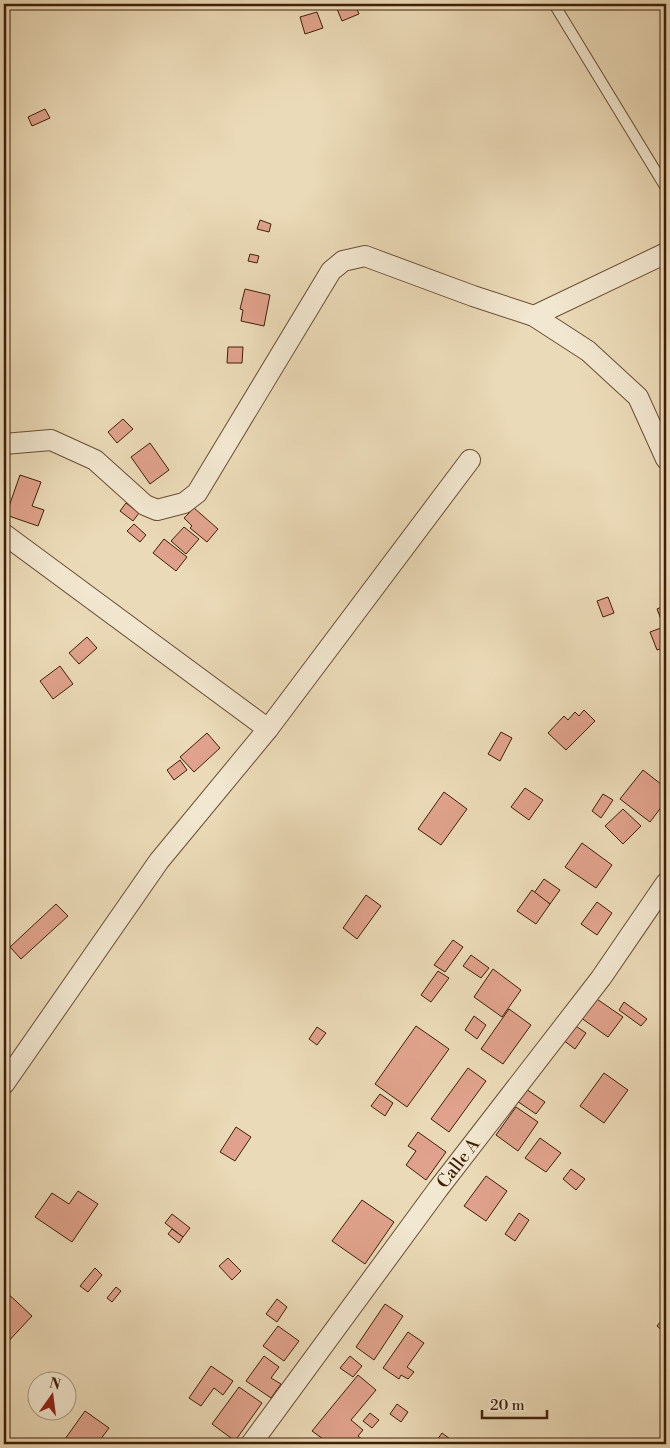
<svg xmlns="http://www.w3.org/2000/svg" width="670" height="1448" font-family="'Libre Bodoni',serif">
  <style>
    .building { fill: #e0a28c; stroke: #3f1f08 }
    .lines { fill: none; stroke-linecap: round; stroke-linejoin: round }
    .service-casing { stroke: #6a4e34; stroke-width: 12 }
    .minor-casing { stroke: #6a4e34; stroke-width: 22 }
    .service { stroke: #f2e7d0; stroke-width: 10 }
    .minor { stroke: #f2e7d0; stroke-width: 20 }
    .labels { text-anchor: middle; stroke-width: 4.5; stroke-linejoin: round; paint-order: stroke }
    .street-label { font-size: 18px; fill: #3f1f08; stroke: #f2e7d0 }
  </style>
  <rect width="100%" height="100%" fill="#ebdab7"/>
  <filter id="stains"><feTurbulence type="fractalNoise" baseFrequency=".004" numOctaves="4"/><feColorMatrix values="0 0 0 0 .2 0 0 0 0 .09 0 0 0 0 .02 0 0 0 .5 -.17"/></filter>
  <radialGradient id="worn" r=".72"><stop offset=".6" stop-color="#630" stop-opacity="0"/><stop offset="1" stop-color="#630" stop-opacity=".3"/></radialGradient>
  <g class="building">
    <polygon points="335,4 355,4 359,14 342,21"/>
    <polygon points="317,12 323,28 305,34 300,17"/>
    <polygon points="45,109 50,118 32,126 28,117"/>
    <polygon points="260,220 271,224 269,232 257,229"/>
    <polygon points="250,254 259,256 257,263 248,261"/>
    <polygon points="245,289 270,295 264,326 241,321 243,310 240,309"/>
    <polygon points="228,347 243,347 242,363 227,363"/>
    <polygon points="123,419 133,429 117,443 108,432"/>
    <polygon points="150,443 169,470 150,484 131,457"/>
    <polygon points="20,475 41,482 32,506 44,510 38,526 6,515"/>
    <polygon points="126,503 139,513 133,521 120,511"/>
    <polygon points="194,508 218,529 207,542 190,528 192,526 184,518"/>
    <polygon points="134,524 146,535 140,542 127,531"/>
    <polygon points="184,527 199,539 186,554 171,541"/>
    <polygon points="164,539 187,557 176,571 153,553"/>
    <polygon points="608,597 614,613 603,617 597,601"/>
    <polygon points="666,605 666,632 657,609"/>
    <polygon points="661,628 666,647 657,650 650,632"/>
    <polygon points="87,637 97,648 79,664 69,653"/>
    <polygon points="60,666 73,684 53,699 40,681"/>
    <polygon points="584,710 595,721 566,750 548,733 564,716 568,720 575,712 579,716"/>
    <polygon points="501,732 512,738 500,761 488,754"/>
    <polygon points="207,733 220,748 194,772 180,757"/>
    <polygon points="180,760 187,770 174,780 167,770"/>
    <polygon points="643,770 666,788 666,801 650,822 620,799"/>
    <polygon points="525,788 543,800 529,820 511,807"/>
    <polygon points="444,792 467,809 441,845 418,829"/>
    <polygon points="603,794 613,800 601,818 592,811"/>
    <polygon points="623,809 641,826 623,844 605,826"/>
    <polygon points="582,843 612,865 596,888 565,867"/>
    <polygon points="544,879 560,890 550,904 534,893"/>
    <polygon points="532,890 550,904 536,924 517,911"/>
    <polygon points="366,895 381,906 357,939 343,928"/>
    <polygon points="597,902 612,913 597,935 581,924"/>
    <polygon points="56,904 68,916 21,959 10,947"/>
    <polygon points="453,940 463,947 445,972 434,965"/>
    <polygon points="471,955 489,968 481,978 463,966"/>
    <polygon points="493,969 521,990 502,1017 474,997"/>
    <polygon points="438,971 449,978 431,1002 421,995"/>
    <polygon points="591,995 623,1017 608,1037 577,1015"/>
    <polygon points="624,1002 647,1019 641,1026 619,1010"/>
    <polygon points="509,1009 531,1025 503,1064 481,1049"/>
    <polygon points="474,1016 486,1025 477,1039 465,1030"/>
    <polygon points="570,1022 586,1033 575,1049 559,1037"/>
    <polygon points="416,1026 449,1049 407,1107 375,1084"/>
    <polygon points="317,1027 326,1033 317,1045 309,1039"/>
    <polygon points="468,1068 486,1081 449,1132 431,1119"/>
    <polygon points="604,1073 628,1090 604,1123 580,1106"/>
    <polygon points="526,1089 545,1102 536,1114 517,1101"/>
    <polygon points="380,1094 393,1103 385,1116 371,1106"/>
    <polygon points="516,1107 538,1122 518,1151 496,1135"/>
    <polygon points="236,1127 251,1137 235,1161 220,1152"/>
    <polygon points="418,1132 446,1152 426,1180 406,1165 416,1151 408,1146"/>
    <polygon points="540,1138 561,1153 546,1172 525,1158"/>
    <polygon points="571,1169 585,1179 576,1190 563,1179"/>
    <polygon points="486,1176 507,1191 486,1221 464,1206"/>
    <polygon points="78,1191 98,1204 72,1242 35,1217 52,1193 69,1204"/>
    <polygon points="362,1200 394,1222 365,1264 332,1241"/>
    <polygon points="519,1213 529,1220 515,1241 505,1234"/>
    <polygon points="172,1214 190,1228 183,1237 165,1223"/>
    <polygon points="172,1229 183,1237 179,1243 168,1234"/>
    <polygon points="228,1258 241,1271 232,1280 219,1266"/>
    <polygon points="95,1268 102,1275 88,1292 80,1286"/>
    <polygon points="116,1287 121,1291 112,1302 107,1298"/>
    <polygon points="4,1290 32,1316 4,1346"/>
    <polygon points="277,1299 287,1307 277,1322 266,1314"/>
    <polygon points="385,1304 403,1316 374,1360 356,1347"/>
    <polygon points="666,1315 666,1334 657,1326"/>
    <polygon points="278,1326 299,1341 284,1361 263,1346"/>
    <polygon points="408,1332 424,1343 407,1367 414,1372 408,1379 401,1375 399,1379 383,1368"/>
    <polygon points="264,1356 279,1367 271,1378 281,1384 271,1398 246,1381"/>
    <polygon points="350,1356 362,1366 353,1377 340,1368"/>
    <polygon points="211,1366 233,1381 223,1395 214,1388 201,1406 189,1398"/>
    <polygon points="358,1375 376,1390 351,1420 363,1430 358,1436 365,1442 363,1444 330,1444 312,1431"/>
    <polygon points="239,1387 262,1403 235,1441 212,1424"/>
    <polygon points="397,1404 408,1412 401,1422 390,1414"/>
    <polygon points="85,1411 109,1428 97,1444 73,1444 65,1439"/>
    <polygon points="370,1413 379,1420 372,1428 363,1421"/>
    <polygon points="442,1433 457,1444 437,1444 435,1443"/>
  </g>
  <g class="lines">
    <defs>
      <polyline id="service" points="554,4 666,188"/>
      <g id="minor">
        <polyline points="534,316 666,253"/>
        <polyline points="4,444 51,440 95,460 145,505 157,510 184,503 197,493 331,271 343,261 365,256 473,296 534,316 588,351 638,397 666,459"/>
        <polyline points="4,534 268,729"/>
        <polyline points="4,1084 159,861 268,729 470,460"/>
        <path id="s1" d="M251,1444L438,1189L601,978L666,883"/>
      </g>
    </defs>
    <use href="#service" class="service-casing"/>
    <use href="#minor" class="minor-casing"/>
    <use href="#service" class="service"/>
    <use href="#minor" class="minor"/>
  </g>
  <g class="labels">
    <g class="street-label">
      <text dy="6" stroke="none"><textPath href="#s1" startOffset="349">Calle A</textPath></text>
    </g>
  </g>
  <rect width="670" height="1448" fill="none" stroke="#ebdab7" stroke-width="20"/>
  <rect x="5" y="5" width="660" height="1438" fill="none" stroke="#3f1f08" stroke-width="2.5"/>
  <rect x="10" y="10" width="650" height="1428" fill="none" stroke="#3f1f08"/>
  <g transform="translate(52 1396) rotate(14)"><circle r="24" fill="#f2e7d0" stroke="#aa9780"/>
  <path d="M0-4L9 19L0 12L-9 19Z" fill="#8f2418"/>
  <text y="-8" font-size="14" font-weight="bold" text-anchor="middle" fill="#3f1f08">N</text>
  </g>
  <path d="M482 1410v8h65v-8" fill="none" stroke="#3f1f08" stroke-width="2.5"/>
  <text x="490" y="1410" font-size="15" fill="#3f1f08" stroke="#f2e7d0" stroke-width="4" paint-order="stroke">20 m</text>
  <rect width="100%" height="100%" filter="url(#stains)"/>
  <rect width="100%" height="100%" fill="url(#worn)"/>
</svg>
